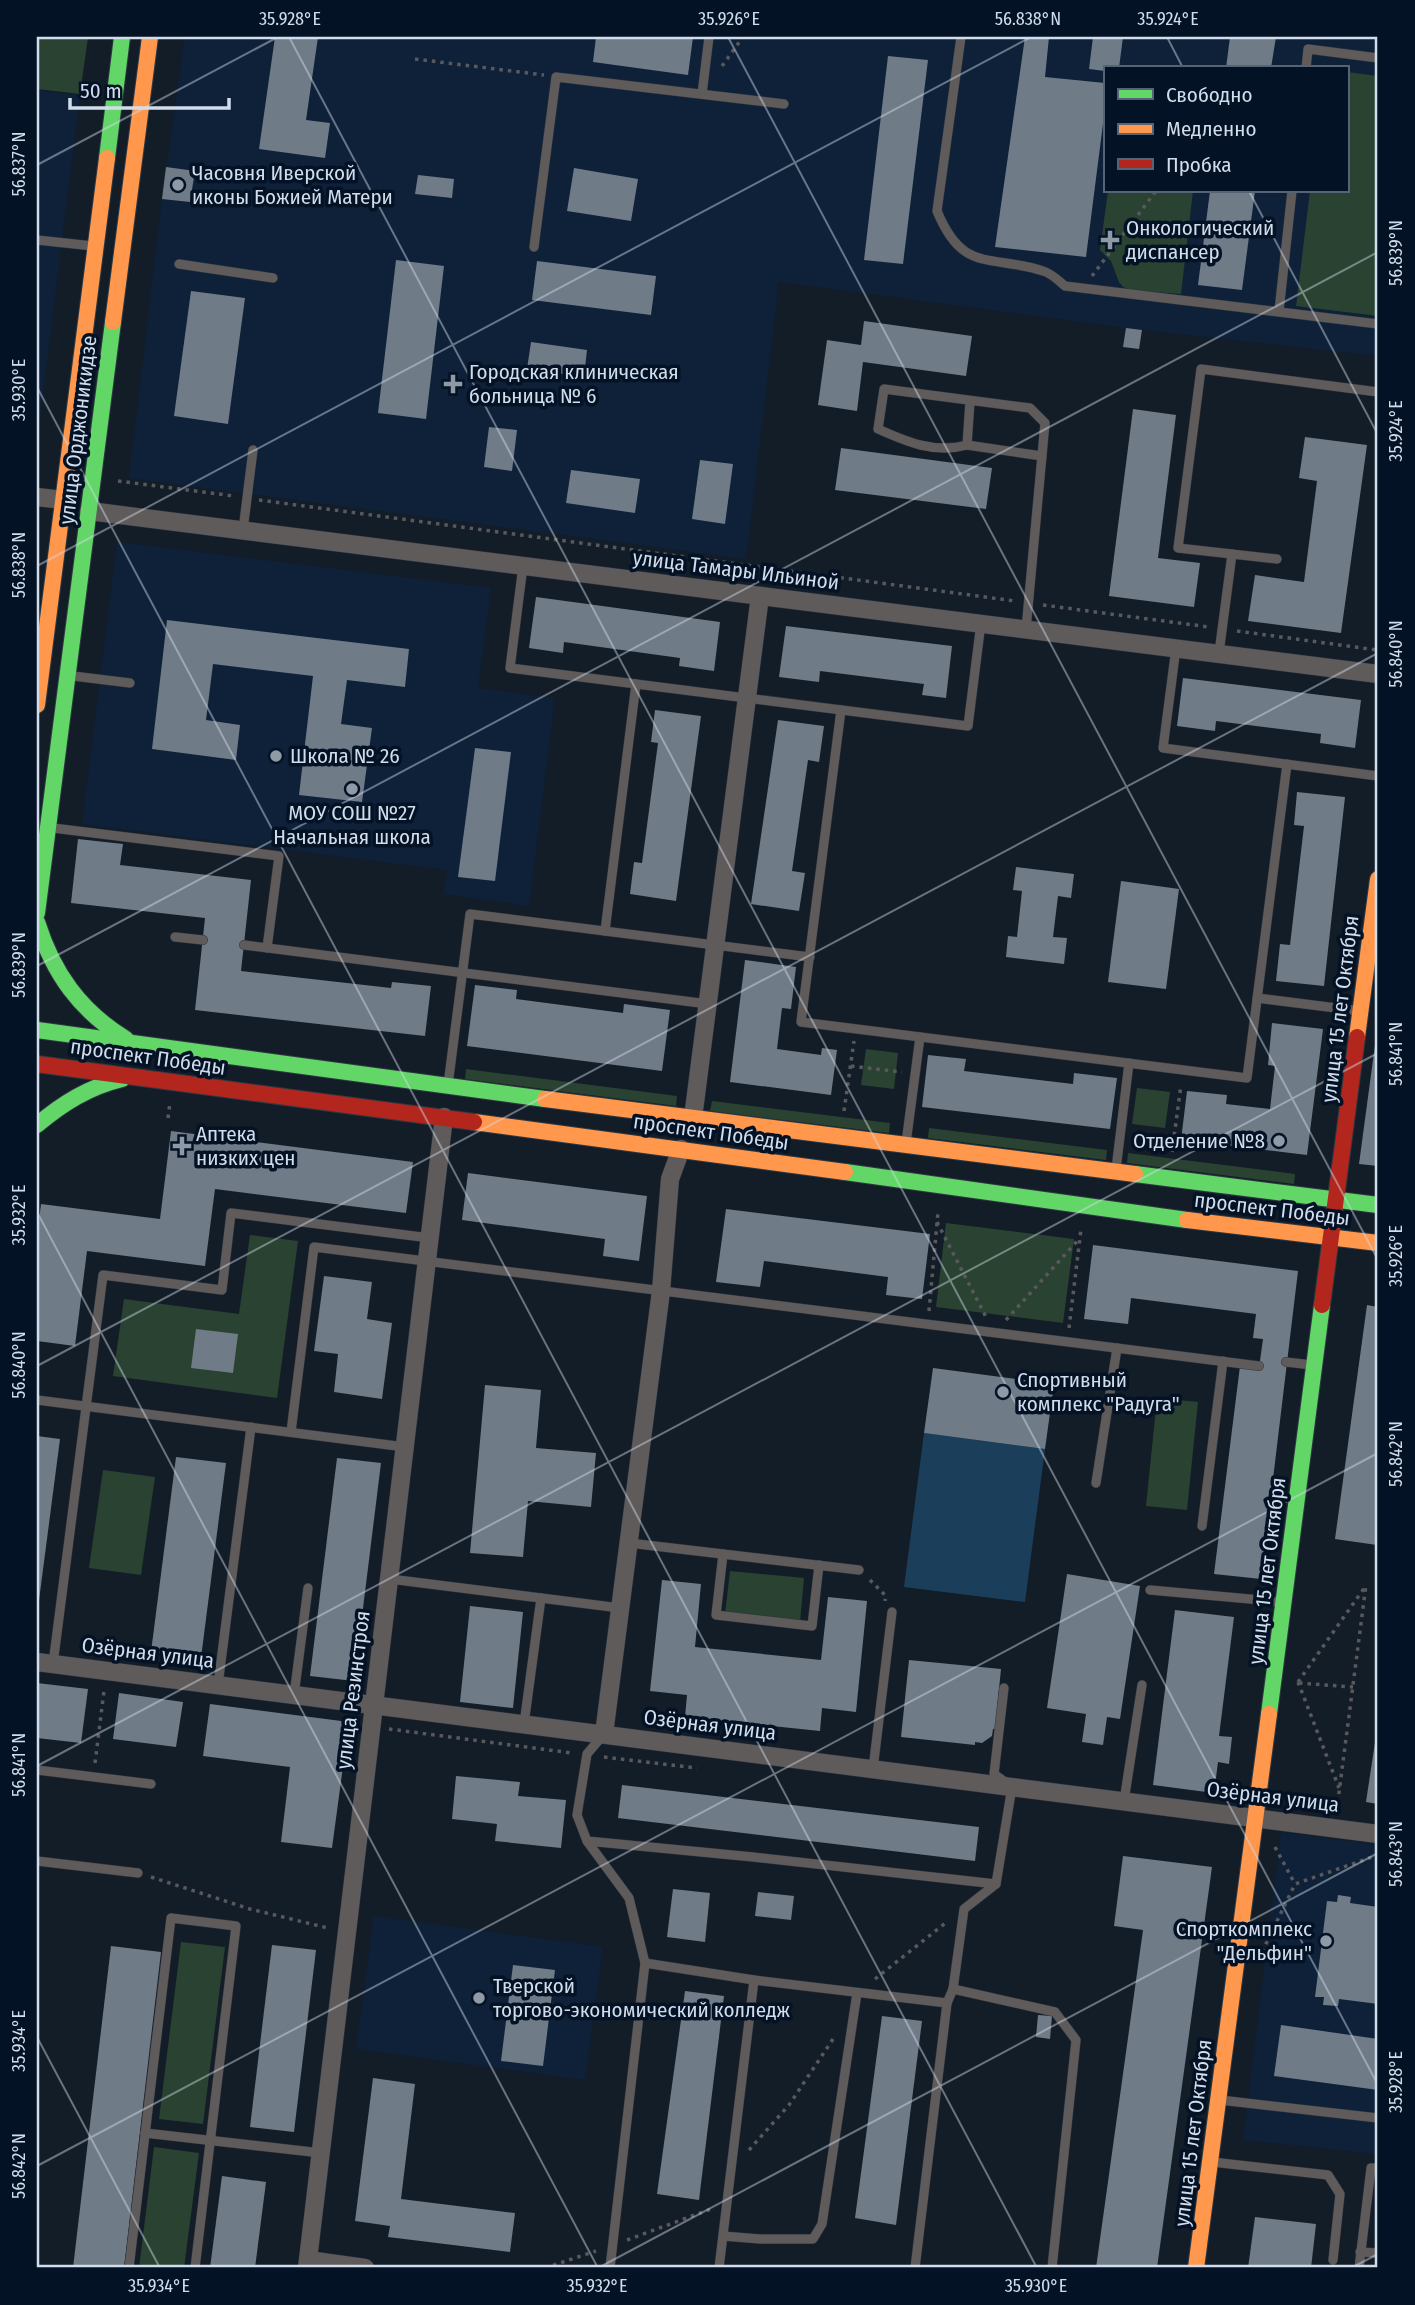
<svg xmlns="http://www.w3.org/2000/svg" width="1415" height="2305" font-family="'Fira Sans Condensed',sans-serif">
  <style>
    .built { fill: #0e2139; fill-rule: evenodd }
    .green { fill: #2a4231 }
    .water { fill: #1b3e5a }
    .building { fill: #707b88 }
    .lines { fill: none; stroke-linecap: round; stroke-linejoin: round }
    .lane-casing { stroke: #2f3842; stroke-width: 10 }
    .street-casing { stroke: #2f3842; stroke-width: 19 }
    .fast-casing { stroke: #2f3842; stroke-width: 18 }
    .slow-casing { stroke: #2f3842; stroke-width: 18 }
    .jam-casing { stroke: #2f3842; stroke-width: 18 }
    .path { stroke: #59595d; stroke-width: 3.5; stroke-dasharray: 3.5 5; stroke-linecap: butt }
    .lane { stroke: #605b5b; stroke-width: 9 }
    .street { stroke: #605b5b; stroke-width: 18 }
    .fast { stroke: #63d668; stroke-width: 16 }
    .slow { stroke: #ff974d; stroke-width: 16 }
    .jam { stroke: #b3261e; stroke-width: 16 }
    .ticks { fill: none; stroke: #d2ddeb; stroke-width: 2; stroke-opacity: 0.45 }
    .poi-dot { fill: #8f9aa7; stroke: #041226; stroke-width: 2.5 }
    .labels { text-anchor: middle; stroke-width: 7; stroke-linejoin: round; paint-order: stroke }
    .poi-label { font-size: 21px; fill: #d2ddeb; stroke: #041226; text-anchor: start }
    .street-label { font-size: 21px; fill: #d2ddeb; stroke: #041226 }
    .neatline { fill: none; stroke: #d2ddeb; stroke-width: 2.5 }
    .ticks-label { font-size: 18px; text-anchor: middle; fill: #d2ddeb }
  </style>
  <rect width="100%" height="100%" fill="#131d28"/>
  <g class="built">
    <path d="M185,37H1378V356L1142,330L779,282L746,559L129,478L162,199ZM1105,68H1347V191H1105Z"/>
    <polygon points="37,91 80,95 37,443"/>
    <polygon points="117,542 491,588 478,688 555,698 529,906 444,894 447,870 82,824"/>
    <polygon points="1281,1832 1378,1845 1378,2154 1243,2140"/>
    <polygon points="374,1916 603,1947 585,2080 356,2049"/>
  </g>
  <g class="green">
    <polygon points="37,37 88,37 80,94 37,89"/>
    <polygon points="1347,72 1378,76 1378,316 1296,306 1310,191 1347,191"/>
    <polygon points="1108,191 1193,191 1181,294 1130,290 1123,287 1119,282 1111,261 1100,250"/>
    <polygon points="866,1049 898,1053 894,1089 861,1085"/>
    <polygon points="466,1069 677,1096 676,1106 465,1079"/>
    <polygon points="1137,1088 1170,1092 1165,1128 1132,1124"/>
    <polygon points="712,1101 890,1123 889,1133 710,1111"/>
    <polygon points="929,1128 1107,1150 1106,1160 928,1138"/>
    <polygon points="1128,1153 1295,1174 1294,1184 1127,1163"/>
    <polygon points="946,1223 1074,1239 1063,1323 936,1307"/>
    <polygon points="250,1235 298,1241 277,1398 113,1376 124,1299 239,1314"/>
    <polygon points="1157,1398 1198,1402 1187,1510 1146,1506"/>
    <polygon points="103,1470 155,1477 141,1575 89,1568"/>
    <polygon points="730,1571 804,1578 800,1622 725,1614"/>
    <polygon points="181,1942 225,1947 203,2124 159,2119"/>
    <polygon points="154,2147 199,2153 184,2268 139,2268"/>
  </g>
  <polygon class="water" points="924,1433 1045,1449 1025,1602 904,1587"/>
  <g class="building">
    <polygon points="275,37 318,37 306,120 330,123 325,158 259,149"/>
    <polygon points="596,37 693,37 688,75 593,62"/>
    <polygon points="1025,37 1049,37 1045,77 1105,83 1105,108 1086,257 995,247"/>
    <polygon points="1093,37 1123,37 1119,68 1105,68 1105,71 1089,69"/>
    <polygon points="1230,37 1276,37 1271,68 1226,68"/>
    <polygon points="888,56 928,60 903,264 864,260"/>
    <polygon points="166,167 195,171 190,202 162,199"/>
    <polygon points="574,168 638,179 631,221 567,211"/>
    <polygon points="418,175 454,179 452,198 415,194"/>
    <polygon points="1210,191 1255,191 1242,290 1198,285"/>
    <polygon points="396,260 444,266 426,419 378,413"/>
    <polygon points="537,261 656,276 651,315 532,300"/>
    <polygon points="191,291 245,298 228,424 174,416"/>
    <polygon points="864,321 972,336 966,376 863,362 857,411 818,405 827,340 861,345"/>
    <polygon points="1126,328 1142,330 1139,349 1123,347"/>
    <polygon points="531,342 587,350 584,377 527,369"/>
    <polygon points="1133,409 1176,415 1158,558 1200,563 1194,607 1109,596"/>
    <polygon points="489,427 517,430 512,471 484,467"/>
    <polygon points="1305,437 1367,445 1341,633 1248,621 1255,575 1304,582 1317,481 1299,478"/>
    <polygon points="841,448 992,468 986,509 835,490"/>
    <polygon points="700,460 733,464 725,524 692,519"/>
    <polygon points="571,470 640,479 635,513 566,503"/>
    <polygon points="536,597 720,622 714,671 679,666 680,658 564,642 563,653 529,648"/>
    <polygon points="167,620 409,649 405,687 347,680 341,724 372,728 362,802 299,795 313,676 213,664 206,720 240,725 236,760 152,749"/>
    <polygon points="786,626 952,646 946,698 922,695 924,684 820,671 819,682 779,677"/>
    <polygon points="1183,678 1361,700 1355,748 1320,743 1321,734 1216,721 1215,731 1177,726"/>
    <polygon points="655,710 701,716 676,901 630,894 634,862 642,863 658,743 651,742"/>
    <polygon points="778,720 824,726 819,762 808,760 792,871 805,873 799,911 751,904"/>
    <polygon points="475,748 511,752 495,881 458,877"/>
    <polygon points="1297,792 1345,797 1324,986 1276,981 1280,944 1290,945 1304,826 1294,825"/>
    <polygon points="78,839 123,844 120,865 251,880 241,971 391,988 392,982 431,986 425,1036 195,1010 205,918 71,903"/>
    <polygon points="1016,867 1074,874 1071,898 1058,896 1053,937 1067,938 1064,964 1006,957 1008,936 1017,937 1022,891 1013,890"/>
    <polygon points="1121,881 1179,889 1166,989 1108,982"/>
    <polygon points="745,960 796,967 791,1009 782,1008 777,1049 821,1055 822,1048 837,1050 831,1095 730,1082"/>
    <polygon points="475,985 517,990 516,999 623,1013 624,1004 670,1010 662,1071 467,1046"/>
    <polygon points="1272,1023 1323,1029 1307,1155 1181,1140 1187,1091 1227,1095 1226,1104 1270,1109 1275,1066 1268,1065"/>
    <polygon points="1377,1030 1378,1030 1378,1166 1359,1164"/>
    <polygon points="928,1055 966,1059 964,1071 1073,1084 1074,1073 1117,1078 1110,1129 922,1107"/>
    <polygon points="171,1131 413,1162 406,1213 215,1189 205,1266 87,1251 75,1346 37,1341 37,1237 41,1204 160,1219"/>
    <polygon points="468,1173 647,1196 639,1261 603,1256 605,1239 462,1220"/>
    <polygon points="726,1209 930,1234 922,1299 886,1295 888,1277 764,1261 760,1287 716,1282"/>
    <polygon points="1093,1245 1298,1271 1261,1579 1214,1574 1240,1366 1259,1368 1263,1339 1253,1338 1256,1314 1131,1298 1128,1324 1084,1319"/>
    <polygon points="324,1276 372,1282 367,1319 392,1323 382,1399 334,1392 338,1354 314,1351"/>
    <polygon points="1367,1305 1378,1307 1377,1545 1335,1539"/>
    <polygon points="196,1329 238,1334 233,1373 191,1368"/>
    <polygon points="933,1368 1054,1384 1045,1449 924,1433"/>
    <polygon points="485,1385 541,1390 536,1448 596,1453 591,1507 528,1501 523,1557 470,1553"/>
    <polygon points="37,1436 60,1439 38,1608 37,1608"/>
    <polygon points="176,1457 226,1463 201,1658 151,1652"/>
    <polygon points="337,1458 381,1463 354,1681 310,1676"/>
    <polygon points="1067,1574 1140,1586 1120,1719 1107,1717 1103,1745 1082,1742 1086,1714 1047,1708"/>
    <polygon points="662,1580 701,1584 695,1647 821,1660 828,1597 867,1601 856,1712 822,1708 820,1731 685,1717 687,1695 650,1691"/>
    <polygon points="470,1606 523,1612 513,1708 460,1702"/>
    <polygon points="1175,1610 1234,1617 1219,1736 1232,1737 1229,1764 1218,1762 1214,1793 1153,1785"/>
    <polygon points="909,1660 1001,1669 995,1729 993,1729 992,1736 982,1743 975,1742 975,1745 901,1737"/>
    <polygon points="37,1683 88,1689 81,1743 37,1738"/>
    <polygon points="119,1693 183,1702 176,1747 113,1739"/>
    <polygon points="210,1704 349,1722 332,1848 281,1842 290,1767 203,1756"/>
    <polygon points="1377,1729 1378,1729 1378,1804 1366,1802"/>
    <polygon points="456,1776 520,1782 518,1796 566,1800 561,1848 495,1841 497,1824 452,1819"/>
    <polygon points="622,1785 979,1827 975,1861 618,1818"/>
    <polygon points="1123,1856 1212,1867 1157,2268 1096,2268 1143,1930 1114,1926"/>
    <polygon points="673,1889 710,1893 705,1942 667,1937"/>
    <polygon points="758,1892 794,1896 791,1920 755,1916"/>
    <polygon points="1338,1895 1351,1897 1350,1903 1378,1907 1378,2004 1339,1999 1338,2006 1323,2005 1324,1997 1315,1997 1327,1901 1337,1902"/>
    <polygon points="272,1945 316,1950 294,2132 250,2127"/>
    <polygon points="111,1946 161,1952 124,2268 73,2268"/>
    <polygon points="513,1965 555,1970 543,2066 501,2061"/>
    <polygon points="685,1991 724,1996 699,2200 657,2194"/>
    <polygon points="1038,2015 1052,2016 1050,2039 1036,2037"/>
    <polygon points="882,2016 922,2021 896,2225 855,2218"/>
    <polygon points="1281,2025 1378,2039 1378,2090 1274,2076"/>
    <polygon points="373,2078 415,2084 401,2199 515,2213 510,2252 388,2237 390,2226 355,2221"/>
    <polygon points="222,2176 266,2182 255,2268 210,2268"/>
    <polygon points="1255,2217 1316,2224 1311,2268 1248,2268"/>
  </g>
  <g class="lines">
    <defs>
      <g id="lane">
        <path d="M961,37L937,211C963,274 990,254 1043,271C1051,273 1059,281 1065,286L1378,324"/>
        <polyline points="1306,68 1308,49 1378,58"/>
        <polyline points="702,94 709,37"/>
        <polyline points="37,240 93,246"/>
        <polyline points="534,247 556,77 784,104"/>
        <polyline points="179,264 273,278"/>
        <polyline points="1279,311 1292,191"/>
        <path d="M970,401L967,445C935,454 907,442 878,429L884,389L1030,408L1045,423L1026,629"/>
        <polyline points="967,445 1042,456"/>
        <polyline points="243,530 253,450"/>
        <polyline points="1277,559 1178,548 1201,369 1378,392"/>
        <polyline points="523,566 510,668 968,726 981,623"/>
        <polyline points="1176,648 1163,748 1378,776"/>
        <polyline points="1219,653 1232,554"/>
        <polyline points="73,676 130,683"/>
        <polyline points="841,710 801,1022 1247,1078 1287,764"/>
        <polyline points="53,828 279,856 267,948"/>
        <polyline points="605,931 636,684"/>
        <polyline points="175,937 203,940"/>
        <polyline points="244,945 708,1004"/>
        <polyline points="1257,998 1360,1011"/>
        <polyline points="448,1085 470,914 810,957"/>
        <polyline points="906,1143 920,1037"/>
        <polyline points="1116,1169 1129,1063"/>
        <polyline points="1286,1362 1312,1365"/>
        <polyline points="37,1400 405,1447"/>
        <polyline points="291,1432 314,1247 1259,1366"/>
        <polyline points="1096,1483 1117,1348"/>
        <polyline points="1202,1526 1223,1361"/>
        <polyline points="629,1543 859,1570"/>
        <polyline points="723,1554 716,1615 812,1626 819,1565"/>
        <polyline points="390,1579 620,1608"/>
        <polyline points="1150,1590 1282,1602"/>
        <polyline points="53,1664 103,1275 222,1290 231,1213 430,1238"/>
        <polyline points="218,1685 251,1427"/>
        <polyline points="294,1695 308,1588"/>
        <polyline points="524,1724 541,1598"/>
        <polyline points="604,1734 587,1754 577,1815 587,1841 753,1857 996,1884"/>
        <polyline points="873,1769 892,1612"/>
        <polyline points="37,1770 151,1784"/>
        <polyline points="1124,1801 1142,1685"/>
        <polyline points="587,1841 629,1898 645,1963"/>
        <polyline points="37,1861 138,1873"/>
        <polyline points="953,1989 964,1909 996,1884 1012,1787 994,1774 1004,1688"/>
        <polyline points="1220,2100 1378,2118"/>
        <polyline points="145,2133 321,2153"/>
        <polyline points="1212,2162 1328,2175 1340,2194 1333,2260"/>
        <polyline points="723,2236 760,2239 813,2239 822,2224 857,1993"/>
        <polyline points="1360,2252 1378,2253"/>
        <polyline points="129,2268 171,1918 236,1926 195,2268"/>
        <polyline points="610,2268 645,1963 754,1980 947,2003"/>
        <polyline points="719,2268 754,1980"/>
        <polyline points="915,2268 947,2003 953,1989 1055,2012 1076,2040 1052,2268"/>
        <polyline points="1359,2268 1371,2168 1378,2168"/>
      </g>
      <g id="street">
        <polyline points="37,497 63,500"/>
        <polyline points="89,511 1378,674"/>
        <polyline points="693,1118 760,596"/>
        <polyline points="37,1662 1378,1834"/>
        <polyline points="604,1734 661,1291 670,1179 681,1149"/>
        <polyline points="308,2260 365,2268"/>
        <polyline points="307,2268 444,1117"/>
      </g>
      <g id="fast">
        <polyline points="107,158 122,37"/>
        <polyline points="37,913 113,322"/>
        <path d="M37,922C53,973 80,1011 126,1039"/>
        <polyline points="37,1030 545,1099"/>
        <path d="M37,1125C63,1103 89,1087 122,1079"/>
        <polyline points="845,1172 1187,1220"/>
        <polyline points="1135,1174 1378,1205"/>
        <polyline points="1269,1714 1322,1305"/>
      </g>
      <g id="slow">
        <polyline points="113,322 150,37"/>
        <polyline points="37,705 107,158"/>
        <polyline points="1357,1037 1378,879"/>
        <polyline points="545,1099 1135,1174"/>
        <polyline points="474,1122 845,1172"/>
        <polyline points="1187,1220 1378,1243"/>
        <polyline points="1196,2268 1269,1714"/>
      </g>
      <g id="jam">
        <polyline points="37,1064 474,1122"/>
        <polyline points="1322,1305 1357,1037"/>
      </g>
    </defs>
    <use href="#lane" class="lane-casing"/>
    <use href="#street" class="street-casing"/>
    <use href="#fast" class="fast-casing"/>
    <use href="#slow" class="slow-casing"/>
    <use href="#jam" class="jam-casing"/>
    <g class="path">
      <polyline points="415,59 544,75"/>
      <polyline points="722,66 743,37"/>
      <polyline points="1092,276 1156,191"/>
      <polyline points="118,481 234,496"/>
      <polyline points="259,500 1015,601"/>
      <polyline points="1043,605 1209,627"/>
      <polyline points="1237,631 1377,650"/>
      <polyline points="851,1066 902,1072"/>
      <polyline points="844,1111 854,1041"/>
      <polyline points="168,1118 170,1102"/>
      <polyline points="1172,1152 1181,1085"/>
      <polyline points="937,1222 986,1317"/>
      <polyline points="929,1311 938,1212"/>
      <polyline points="1006,1320 1080,1238"/>
      <polyline points="1069,1328 1081,1229"/>
      <polyline points="870,1580 886,1596 885,1601"/>
      <polyline points="1298,1682 1365,1587"/>
      <polyline points="1298,1682 1339,1788"/>
      <polyline points="1299,1683 1353,1687"/>
      <polyline points="389,1729 572,1753"/>
      <polyline points="604,1757 697,1768"/>
      <polyline points="95,1763 104,1691"/>
      <polyline points="1279,1798 1316,1805"/>
      <polyline points="1334,1808 1337,1808 1366,1585"/>
      <polyline points="1275,1847 1295,1884"/>
      <polyline points="151,1877 250,1909 328,1928"/>
      <polyline points="1262,1952 1295,1884 1378,1855"/>
      <polyline points="875,1979 948,1921"/>
      <polyline points="749,2150 789,2105 833,2039"/>
      <polyline points="627,2240 711,2209"/>
      <polyline points="545,2268 596,2251"/>
    </g>
    <use href="#lane" class="lane"/>
    <use href="#street" class="street"/>
    <use href="#fast" class="fast"/>
    <use href="#slow" class="slow"/>
    <use href="#jam" class="jam"/>
  </g>
  <path class="ticks" d="M289,37L1378,2085M728,37L1378,1260M1167,37L1183,68M37,165L278,37M1249,191L1378,435M37,387L1037,2268M37,566L1031,37M37,966L1378,252M37,1212L598,2268M37,1366L1378,653M37,1766L1378,1053M37,2037L160,2268M37,2166L1378,1453M598,2268L1378,1853M1351,2268L1378,2254"/>
  <g class="poi-dot">
    <circle cx="178" cy="185" r="7"/>
    <path d="M1106.5 229.5h7v7h7v7h-7v7h-7v-7h-7v-7h7z"/>
    <path d="M449.5 373.5h7v7h7v7h-7v7h-7v-7h-7v-7h7z"/>
    <circle cx="276" cy="756" r="7"/>
    <circle cx="352" cy="789" r="7"/>
    <circle cx="1279" cy="1141" r="7"/>
    <path d="M178.5 1135.5h7v7h7v7h-7v7h-7v-7h-7v-7h7z"/>
    <circle cx="1003" cy="1392" r="7"/>
    <circle cx="1326" cy="1941" r="7"/>
    <circle cx="479" cy="1998" r="7"/>
  </g>
  <g class="labels">
    <g class="poi-label">
      <text x="192" y="180">Часовня Иверской<tspan x="192" dy="24">иконы Божией Матери</tspan></text>
      <text x="1126" y="235">Онкологический<tspan x="1126" dy="24">диспансер</tspan></text>
      <text x="469" y="379">Городская клиническая<tspan x="469" dy="24">больница № 6</tspan></text>
      <text x="290" y="763">Школа № 26</text>
      <text x="352" y="820" text-anchor="middle">МОУ СОШ №27<tspan x="352" dy="24">Начальная школа</tspan></text>
      <text x="196" y="1141">Аптека<tspan x="196" dy="24">низких цен</tspan></text>
      <text x="1265" y="1148" text-anchor="end">Отделение №8</text>
      <text x="1017" y="1387">Спортивный<tspan x="1017" dy="24">комплекс "Радуга"</tspan></text>
      <text x="1312" y="1936" text-anchor="end">Спорткомплекс<tspan x="1312" dy="24">"Дельфин"</tspan></text>
      <text x="493" y="1993">Тверской<tspan x="493" dy="24">торгово-экономический колледж</tspan></text>
    </g>
    <g class="street-label">
      <text transform="translate(78 430) rotate(-83)" y="7">улица Орджоникидзе</text>
      <text transform="translate(736 570) rotate(7)" y="7">улица Тамары Ильиной</text>
      <text transform="translate(1340 1009) rotate(-83)" y="7">улица 15 лет Октября</text>
      <text transform="translate(148 1057) rotate(8)" y="7">проспект Победы</text>
      <text transform="translate(711 1132) rotate(8)" y="7">проспект Победы</text>
      <text transform="translate(1272 1209) rotate(7)" y="7">проспект Победы</text>
      <text transform="translate(1267 1571) rotate(-83)" y="7">улица 15 лет Октября</text>
      <text transform="translate(148 1653) rotate(7)" y="7">Озёрная улица</text>
      <text transform="translate(353 1690) rotate(-83)" y="7">улица Резинстроя</text>
      <text transform="translate(710 1725) rotate(7)" y="7">Озёрная улица</text>
      <text transform="translate(1273 1797) rotate(7)" y="7">Озёрная улица</text>
      <text transform="translate(1193 2133) rotate(-83)" y="7">улица 15 лет Октября</text>
    </g>
  </g>
  <rect width="1415" height="2305" fill="none" stroke="#041226" stroke-width="77"/>
  <rect x="1104" y="66" width="245" height="126" fill="#041226" stroke="#566375" stroke-width="2"/>
  <rect x="1118" y="89" width="35" height="10" fill="#63d668" stroke="#566375" stroke-width="2"/>
  <text x="1166" y="102" font-size="21" fill="#d2ddeb">Свободно</text>
  <rect x="1118" y="124" width="35" height="10" fill="#ff974d" stroke="#566375" stroke-width="2"/>
  <text x="1166" y="136" font-size="21" fill="#d2ddeb">Медленно</text>
  <rect x="1118" y="159" width="35" height="10" fill="#b3261e" stroke="#566375" stroke-width="2"/>
  <text x="1166" y="172" font-size="21" fill="#d2ddeb">Пробка</text>
  <path d="M70 98v10h159v-10" fill="none" stroke="#d2ddeb" stroke-width="3.5"/>
  <text x="80" y="98" font-size="21" fill="#d2ddeb" stroke="#041226" stroke-width="5" paint-order="stroke">50 m</text>
  <rect x="38" y="38" width="1338" height="2228" class="neatline"/>
  <g class="ticks-label">
    <text x="290" y="25">35.928°E</text>
    <text x="729" y="25">35.926°E</text>
    <text x="1028" y="25">56.838°N</text>
    <text x="1168" y="25">35.924°E</text>
    <text transform="translate(19 164) rotate(-90)" y="6">56.837°N</text>
    <text transform="translate(1396 253) rotate(-90)" y="6">56.839°N</text>
    <text transform="translate(19 390) rotate(-90)" y="6">35.930°E</text>
    <text transform="translate(1396 431) rotate(-90)" y="6">35.924°E</text>
    <text transform="translate(19 565) rotate(-90)" y="6">56.838°N</text>
    <text transform="translate(1396 654) rotate(-90)" y="6">56.840°N</text>
    <text transform="translate(19 965) rotate(-90)" y="6">56.839°N</text>
    <text transform="translate(1396 1054) rotate(-90)" y="6">56.841°N</text>
    <text transform="translate(19 1215) rotate(-90)" y="6">35.932°E</text>
    <text transform="translate(1396 1256) rotate(-90)" y="6">35.926°E</text>
    <text transform="translate(19 1365) rotate(-90)" y="6">56.840°N</text>
    <text transform="translate(1396 1454) rotate(-90)" y="6">56.842°N</text>
    <text transform="translate(19 1765) rotate(-90)" y="6">56.841°N</text>
    <text transform="translate(1396 1854) rotate(-90)" y="6">56.843°N</text>
    <text transform="translate(19 2041) rotate(-90)" y="6">35.934°E</text>
    <text transform="translate(1396 2082) rotate(-90)" y="6">35.928°E</text>
    <text transform="translate(19 2166) rotate(-90)" y="6">56.842°N</text>
    <text x="159" y="2292">35.934°E</text>
    <text x="597" y="2292">35.932°E</text>
    <text x="1036" y="2292">35.930°E</text>
  </g>
</svg>
